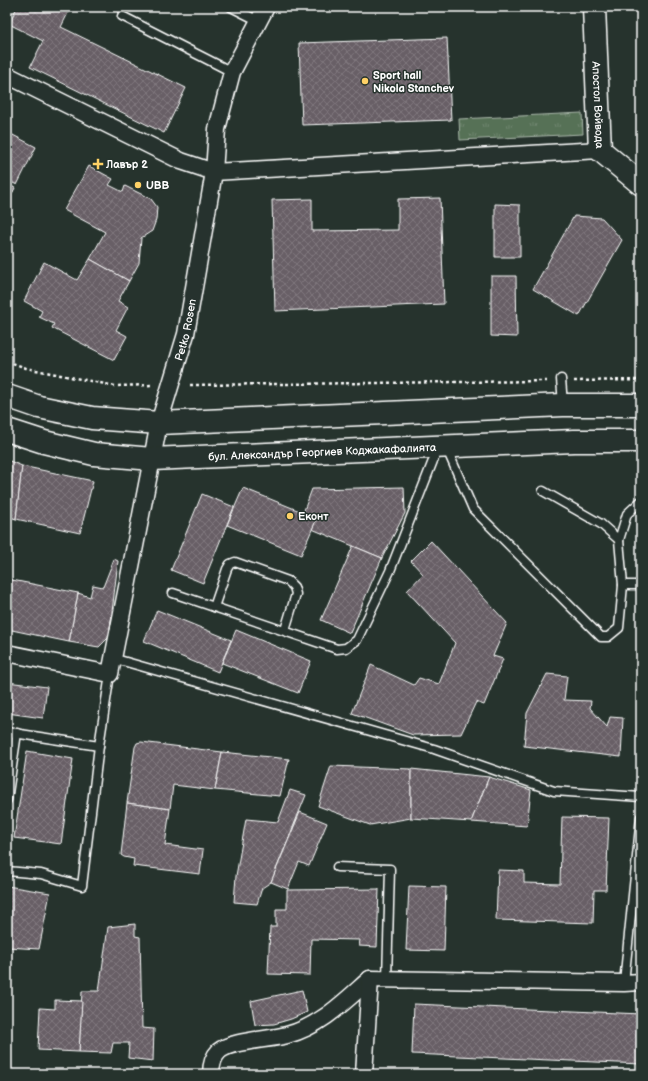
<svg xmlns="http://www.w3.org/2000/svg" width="648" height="1081" font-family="'Balsamiq Sans',sans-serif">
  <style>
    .grass { fill: url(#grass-tufts); stroke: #abb8ab }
    .building { fill: url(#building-cross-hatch); stroke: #fff }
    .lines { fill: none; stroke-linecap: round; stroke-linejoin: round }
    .lane-casing { stroke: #fff; stroke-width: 11 }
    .street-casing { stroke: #fff; stroke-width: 19 }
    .secondary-casing { stroke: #fff; stroke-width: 25 }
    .path { stroke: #fff; stroke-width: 2.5; stroke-dasharray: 3 3; stroke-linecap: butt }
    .lane { stroke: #26332d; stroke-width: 8 }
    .street { stroke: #26332d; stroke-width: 16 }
    .secondary { stroke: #26332d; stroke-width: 22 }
    .poi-dot { fill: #ffd166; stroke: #26332d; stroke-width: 1.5 }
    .labels { text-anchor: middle; stroke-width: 3; stroke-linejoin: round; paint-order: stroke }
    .poi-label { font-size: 11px; font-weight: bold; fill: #fff; stroke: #26332d; text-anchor: start }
    .street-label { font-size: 11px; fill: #fff; stroke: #26332d }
  </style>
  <defs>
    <pattern id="grass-tufts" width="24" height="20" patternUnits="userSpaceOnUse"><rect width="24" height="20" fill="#577157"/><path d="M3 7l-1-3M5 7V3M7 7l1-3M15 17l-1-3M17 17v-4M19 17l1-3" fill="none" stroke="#708670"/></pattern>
    <pattern id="building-cross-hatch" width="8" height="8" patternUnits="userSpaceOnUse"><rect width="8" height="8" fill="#685f66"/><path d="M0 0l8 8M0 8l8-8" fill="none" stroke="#7f777d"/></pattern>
  </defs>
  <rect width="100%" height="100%" fill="#26332d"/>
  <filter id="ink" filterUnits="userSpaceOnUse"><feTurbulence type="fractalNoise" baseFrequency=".025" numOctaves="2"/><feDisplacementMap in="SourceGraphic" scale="8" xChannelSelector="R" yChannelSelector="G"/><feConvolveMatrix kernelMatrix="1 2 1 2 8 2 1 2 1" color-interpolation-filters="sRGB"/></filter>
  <g filter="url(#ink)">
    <polygon class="grass" points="582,113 583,134 460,140 459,119"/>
    <g class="building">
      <polygon points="17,7 71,7 61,27 186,88 164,133 30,67 43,41 9,24"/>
      <polygon points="447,38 451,120 302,125 299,43"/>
      <polygon points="7,132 36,147 17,185 7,180"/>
      <polygon points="89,166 113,179 109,185 123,192 125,186 151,199 157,207 156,220 152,231 141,238 139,263 129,281 90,259 105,232 64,210"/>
      <polygon points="7,184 15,188 7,203"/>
      <polygon points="440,198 444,304 275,311 272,200 312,199 312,231 398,230 398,199"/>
      <polygon points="495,204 520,205 520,257 495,257"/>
      <polygon points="574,216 602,218 622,240 579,316 533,289"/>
      <polygon points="90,259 129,281 118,301 128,307 116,330 127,336 114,360 52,328 54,324 39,317 42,311 24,301 44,262 77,280"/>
      <polygon points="491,276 516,276 517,337 491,336"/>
      <polygon points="7,460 22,466 16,519 7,516"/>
      <polygon points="22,466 93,481 80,533 16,519"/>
      <polygon points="404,487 405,513 382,558 312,529 317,518 303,513 312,489"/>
      <polygon points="243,488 317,518 301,555 227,525"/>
      <polygon points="202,494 234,507 203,583 171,570"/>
      <polygon points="431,541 507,623 493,656 503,659 484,705 476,702 461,734 413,735 352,713 371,665 414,685 419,678 439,684 455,643 407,591 423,574 411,561"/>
      <polygon points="353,546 382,558 350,633 321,620"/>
      <polygon points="114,559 118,561 109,637 99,647 69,642 78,593 90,597 93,585 103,587"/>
      <polygon points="7,579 78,593 69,642 7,629"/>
      <polygon points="157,610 231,640 218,672 144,641"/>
      <polygon points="236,630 311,661 298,693 222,663"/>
      <polygon points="547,674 567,676 564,700 591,701 590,708 607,727 610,717 623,718 621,757 524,746 527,713"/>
      <polygon points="7,682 47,687 43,718 7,713"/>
      <polygon points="141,742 222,752 215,790 173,785 170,809 127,803 135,747 137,743"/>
      <polygon points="27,751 73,759 61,844 14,838"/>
      <polygon points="222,752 289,759 280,796 215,790"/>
      <polygon points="331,766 411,769 411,818 370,825 318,806"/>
      <polygon points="411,769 489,777 471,822 411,818"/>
      <polygon points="489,777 531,790 527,826 471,822"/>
      <polygon points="290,790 306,795 271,882 262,888 257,904 234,902 236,876 246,819 278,822"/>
      <polygon points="127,803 170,809 165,845 203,850 200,874 133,866 134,859 124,857 121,855"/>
      <polygon points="300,812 327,823 309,866 299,862 288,889 271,882"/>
      <polygon points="562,817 609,818 606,890 594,890 593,923 496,920 498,870 524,871 524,883 560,884"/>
      <polygon points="7,886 50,893 39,949 7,947"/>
      <polygon points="409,886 446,887 444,951 406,950"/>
      <polygon points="379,889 377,947 359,946 360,940 311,939 310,975 268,974 270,927 276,927 276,909 287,909 287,890"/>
      <polygon points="135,924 135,936 140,937 142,1028 154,1029 153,1061 128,1058 129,1043 113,1043 111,1053 79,1052 82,991 99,991 108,927"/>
      <polygon points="302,990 307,1012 291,1019 274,1024 255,1025 251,1001"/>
      <polygon points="55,1000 82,1001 79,1052 38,1050 40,1008 55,1009"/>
      <polygon points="414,1004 641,1014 641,1064 412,1054"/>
    </g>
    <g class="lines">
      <defs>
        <g id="lane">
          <polyline points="231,7 259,21"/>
          <polyline points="122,16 232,72"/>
          <polyline points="561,379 563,404"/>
          <polyline points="446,447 473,509 601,637 608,637 619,628 623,585 641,585"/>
          <polyline points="543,491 601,524 619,540"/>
          <polyline points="623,585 619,540 627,514 641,501"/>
          <polyline points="173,593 337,649 346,648 357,640 390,571 438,448"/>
          <polyline points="214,607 227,569 230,564 235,562 288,581 294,587 296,594 285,630"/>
          <polyline points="112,658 434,749 554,791 641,797"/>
          <polyline points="7,732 99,746"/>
          <polyline points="7,800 17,733"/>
          <polyline points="337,867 390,869 387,979"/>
          <polyline points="7,871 41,874 82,886 99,746 110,674"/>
          <polyline points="624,983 641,817"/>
        </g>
        <g id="street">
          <polyline points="7,75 181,161 214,172 600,150"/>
          <path id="s1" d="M7,653L110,674L159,423L186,334L214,172L217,129L232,72L266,7"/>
          <path d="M211,1074C211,1067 213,1057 219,1051C232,1040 269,1040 287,1035C321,1026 345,1001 370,979"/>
          <polyline points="364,1074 370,979 624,983 641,982"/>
        </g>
        <g id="secondary">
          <path id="s2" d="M594,7L600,150L641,184"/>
          <polyline points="7,396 39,407 92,418 159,423 563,405 641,405"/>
          <path id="s3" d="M7,430L44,442L94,454L152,459L574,441H641"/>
        </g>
      </defs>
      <use href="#lane" class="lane-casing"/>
      <use href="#street" class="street-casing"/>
      <use href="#secondary" class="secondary-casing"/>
      <g class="path">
        <polyline points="7,361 26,368 115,386 153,385"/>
        <polyline points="574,381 641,380"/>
        <polyline points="190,385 549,381"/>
      </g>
      <use href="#lane" class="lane"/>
      <use href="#street" class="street"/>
      <use href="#secondary" class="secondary"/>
    </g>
  </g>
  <g class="poi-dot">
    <circle cx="365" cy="81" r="4"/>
    <path d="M96 158h4v4h4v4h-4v4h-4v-4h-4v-4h4z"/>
    <circle cx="138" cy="185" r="4"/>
    <circle cx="290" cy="516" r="4"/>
  </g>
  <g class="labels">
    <g class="poi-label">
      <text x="373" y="79">Sport hall<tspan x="373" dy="13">Nikola Stanchev</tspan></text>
      <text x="106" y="168">Лавър 2</text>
      <text x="146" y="189">UBB</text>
      <text x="298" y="520">Еконт</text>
    </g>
    <g class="street-label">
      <text dy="4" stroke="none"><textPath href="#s2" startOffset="98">Апостол Войвода</textPath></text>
      <text dy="4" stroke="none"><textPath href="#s1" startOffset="458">Petko Rosen</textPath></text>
      <text dy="4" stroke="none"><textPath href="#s3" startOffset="319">бул. Александър Георгиев Коджакафалията</textPath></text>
    </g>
  </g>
  <rect width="648" height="1081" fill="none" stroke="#26332d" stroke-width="24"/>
  <rect x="12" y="12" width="624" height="1057" fill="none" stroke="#fff" stroke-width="1.5" filter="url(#ink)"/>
</svg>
